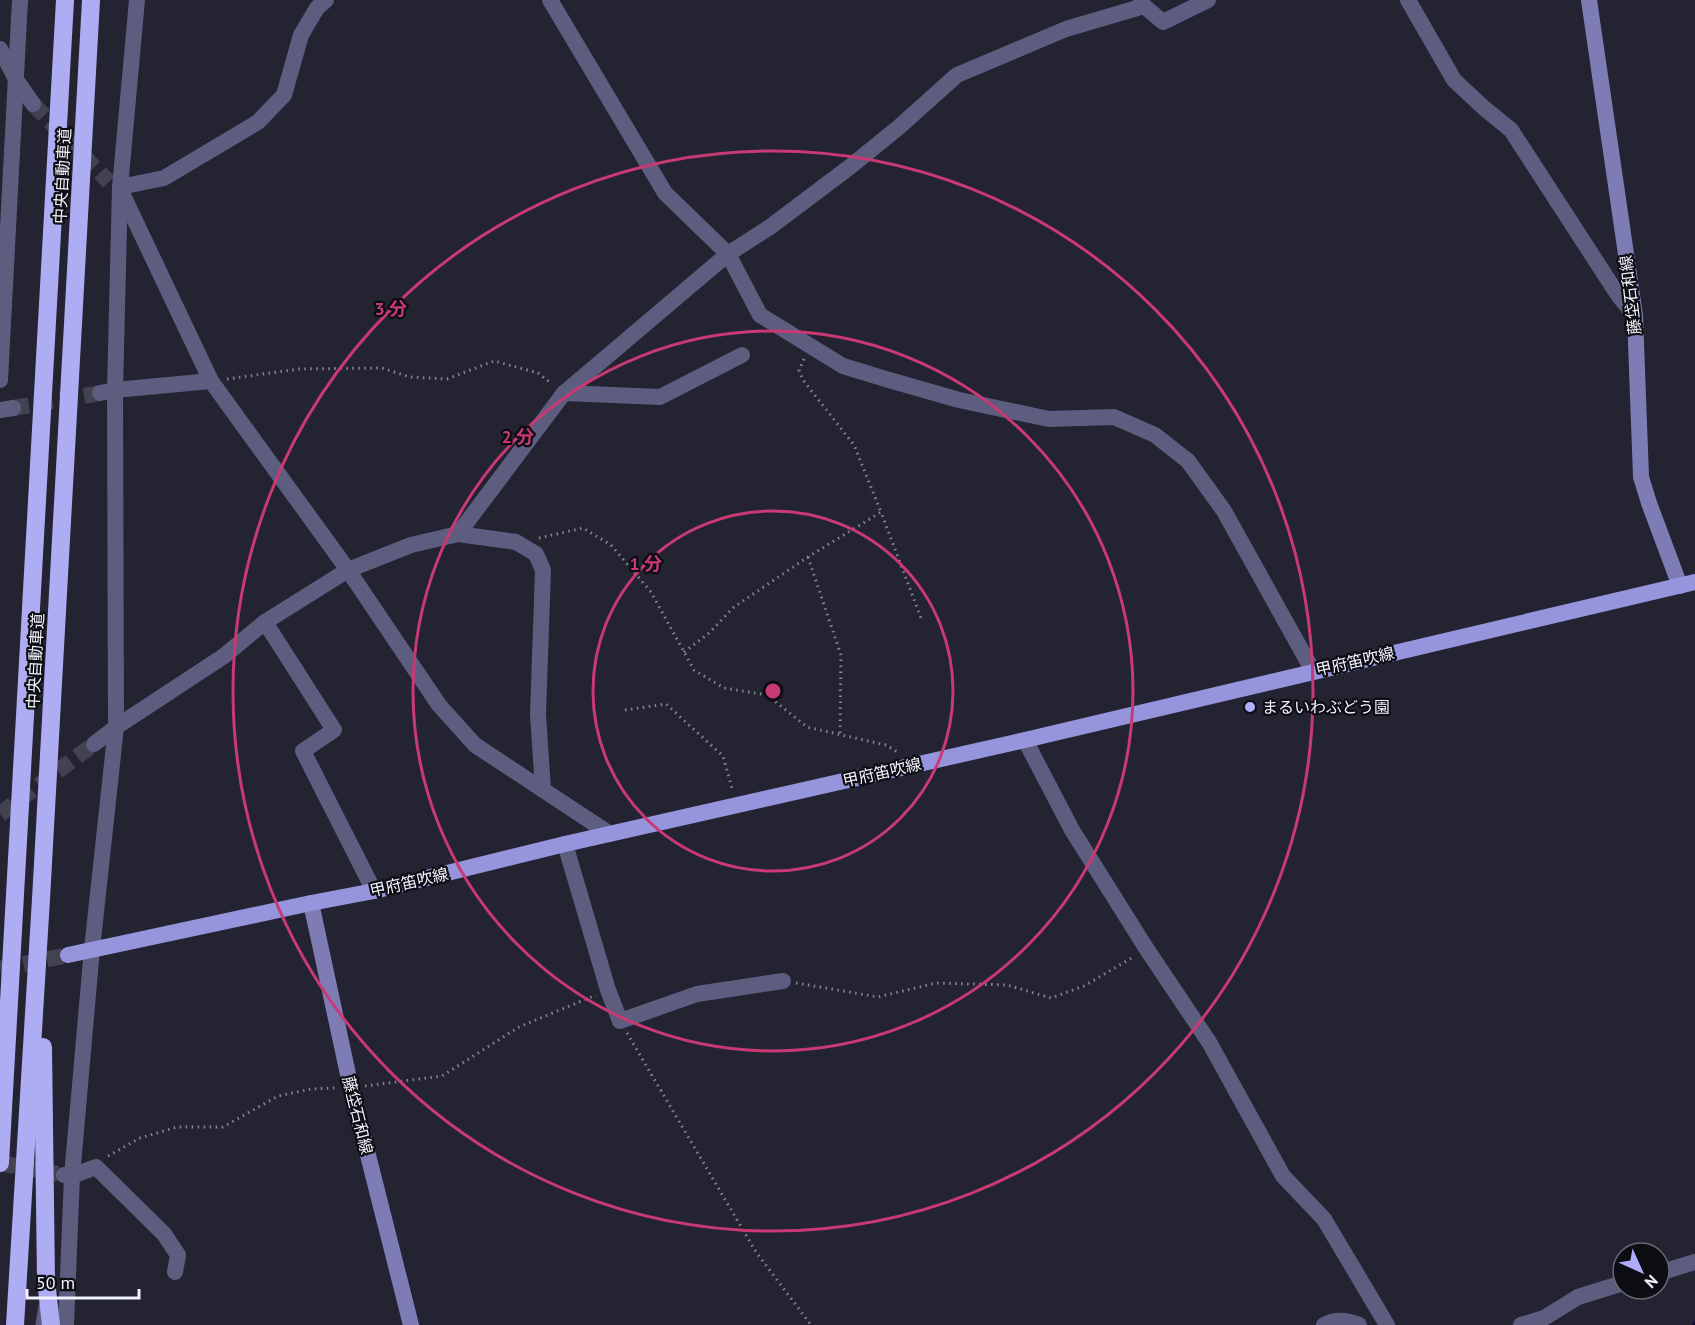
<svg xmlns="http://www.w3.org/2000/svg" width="1695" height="1325" font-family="'PT Sans','Noto Sans JP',sans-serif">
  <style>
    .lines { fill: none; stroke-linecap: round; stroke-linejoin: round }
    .stream { stroke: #12033c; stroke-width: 4.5 }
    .minor-tunnel { stroke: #424250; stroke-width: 16; stroke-dasharray: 16 8; stroke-linecap: butt }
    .primary-tunnel { stroke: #424250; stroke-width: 16; stroke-dasharray: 16 8; stroke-linecap: butt }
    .path { stroke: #878794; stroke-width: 3; stroke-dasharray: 1.5 4.5; stroke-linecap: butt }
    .service { stroke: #5d5d80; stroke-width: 9 }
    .minor { stroke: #5d5d80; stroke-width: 16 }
    .tertiary { stroke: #5d5d80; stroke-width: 16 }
    .secondary { stroke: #7d7cb4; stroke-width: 16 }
    .primary { stroke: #9694dd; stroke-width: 16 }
    .motorway { stroke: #aeadf3; stroke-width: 18 }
    .ring { fill: none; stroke: #c93973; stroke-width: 3 }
    .poi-dot { fill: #b0aefa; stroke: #0d0d14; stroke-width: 2 }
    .labels { text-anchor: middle; stroke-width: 4.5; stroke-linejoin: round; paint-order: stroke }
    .street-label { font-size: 16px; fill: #f2f3fd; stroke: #0d0d14 }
    .poi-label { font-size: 16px; fill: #f2f3fd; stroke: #0d0d14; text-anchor: start }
    .centre { fill: #c93973; stroke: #0d0d14; stroke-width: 3 }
    .ring-label { font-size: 18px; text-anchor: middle; font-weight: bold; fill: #c93973; stroke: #0d0d14; stroke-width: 4.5; stroke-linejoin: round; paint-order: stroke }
  </style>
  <rect width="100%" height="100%" fill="#232332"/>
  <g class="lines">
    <polyline class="stream" points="1695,1325 1695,1324"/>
    <g class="minor-tunnel">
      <polyline points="33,104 109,182"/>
      <polyline points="13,408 100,393"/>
      <polyline points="0,814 94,744"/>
      <polyline points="0,1163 58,1174"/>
    </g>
    <polyline class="primary-tunnel" points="0,969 68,955"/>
    <g class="path">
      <polyline points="804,359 799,370 803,380 854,445 881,512"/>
      <polyline points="227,379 299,369 382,368 410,377 447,379 494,361 538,373 552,384"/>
      <polyline points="539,538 583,528 611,545 651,592 694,670 724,688 767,695 807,727 886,745 899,753"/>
      <polyline points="808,557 841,655 840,735"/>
      <polyline points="684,652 708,634 734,607 808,557 881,512 921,618"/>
      <polyline points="625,710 666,704 723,756 733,792"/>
      <polyline points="796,983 878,997 936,983 1007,985 1051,998 1084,986 1135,956"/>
      <polyline points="627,1033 756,1252 811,1325"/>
      <polyline points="365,1086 442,1076 519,1027 596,995"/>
      <polyline points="108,1156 140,1138 177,1127 223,1127 278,1096 311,1089 335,1088"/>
    </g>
    <polyline class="service" points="40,1325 43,1306"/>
    <g class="minor">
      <polyline points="550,0 665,193 728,254 760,315 843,366 889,380 959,400 1049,419 1114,417 1155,435 1188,461 1224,511 1313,671"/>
      <polyline points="1141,0 1144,6 1163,22 1208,0"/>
      <polyline points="1408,0 1454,80 1484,108 1511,130 1618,295 1635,316"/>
      <polyline points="0,49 17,81 33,104"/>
      <polyline points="120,187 164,178 258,122 284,95 301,35 317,8 326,0"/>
      <polyline points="121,191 211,381 348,570 439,705 475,745 610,834"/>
      <polyline points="100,393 115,390 211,381"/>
      <polyline points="564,393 660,397 742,355"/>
      <polyline points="0,410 13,408"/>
      <polyline points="458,534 516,542 536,554 543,570 538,714 543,790"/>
      <polyline points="265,622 334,730 303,751 374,891"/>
      <polyline points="1025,740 1072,830 1146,948 1209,1042 1283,1176 1324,1219 1387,1325"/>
      <polyline points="94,744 116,727 224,656 265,622 348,570 411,545 458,534 564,393 728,254 770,227 851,166 899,127 957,75 1066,29 1144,6"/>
      <polyline points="565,844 608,990 620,1021 697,994 783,981"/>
      <polyline points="64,1175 72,1176 96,1167 164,1234 178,1255 175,1272"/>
      <polyline points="1659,1273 1695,1262"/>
      <polyline points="66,1325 72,1176 92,949 116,727 115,390 120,187 137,0"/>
      <path d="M1324,1325C1335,1319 1347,1320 1359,1325"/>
      <polyline points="1521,1325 1544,1318 1578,1297 1623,1283"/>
    </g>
    <polyline class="tertiary" points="0,380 20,0"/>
    <g class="secondary">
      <polyline points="1589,0 1635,316 1641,477 1649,503 1680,586"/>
      <polyline points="311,903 351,1088 411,1325"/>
    </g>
    <polyline class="primary" points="68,955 311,903 374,891 565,844 1025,740 1695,582"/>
    <g class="motorway">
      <polyline points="43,1047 46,1280 51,1325"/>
      <polyline points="0,1163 65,0"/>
      <polyline points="15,1325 41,899 91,0"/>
    </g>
  </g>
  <g class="ring">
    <circle cx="773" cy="691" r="180"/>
    <circle cx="773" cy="691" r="360"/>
    <circle cx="773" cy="691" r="540"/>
  </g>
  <circle class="poi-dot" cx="1250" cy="707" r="6"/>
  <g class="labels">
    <g class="street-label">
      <text transform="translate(62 176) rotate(-87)" y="6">中央自動車道</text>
      <text transform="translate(1630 295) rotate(-97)" y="6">藤垈石和線</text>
      <text transform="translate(35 661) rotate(-87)" y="6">中央自動車道</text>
      <text transform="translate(1355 661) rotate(-13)" y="6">甲府笛吹線</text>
      <text transform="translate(882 772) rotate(-13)" y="6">甲府笛吹線</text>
      <text transform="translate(409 882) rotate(-13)" y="6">甲府笛吹線</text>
      <text transform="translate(358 1115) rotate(76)" y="6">藤垈石和線</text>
    </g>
    <g class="poi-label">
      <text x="1262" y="713">まるいわぶどう園</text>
    </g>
  </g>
  <circle cx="773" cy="691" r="9" class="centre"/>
  <g class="ring-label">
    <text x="391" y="315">3 分</text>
    <text x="518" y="443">2 分</text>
    <text x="646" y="570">1 分</text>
  </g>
  <g transform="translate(1641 1271) rotate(135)"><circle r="28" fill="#0d0d14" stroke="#696971" stroke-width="1.5"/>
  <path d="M0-4.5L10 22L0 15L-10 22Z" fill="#b0aefa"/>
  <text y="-9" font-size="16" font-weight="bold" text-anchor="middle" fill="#f2f3fd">N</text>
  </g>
  <path d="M27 1289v9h112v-9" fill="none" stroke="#f2f3fd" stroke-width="3"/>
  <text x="36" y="1289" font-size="18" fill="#f2f3fd" stroke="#0d0d14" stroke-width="4.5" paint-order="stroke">50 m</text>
</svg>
